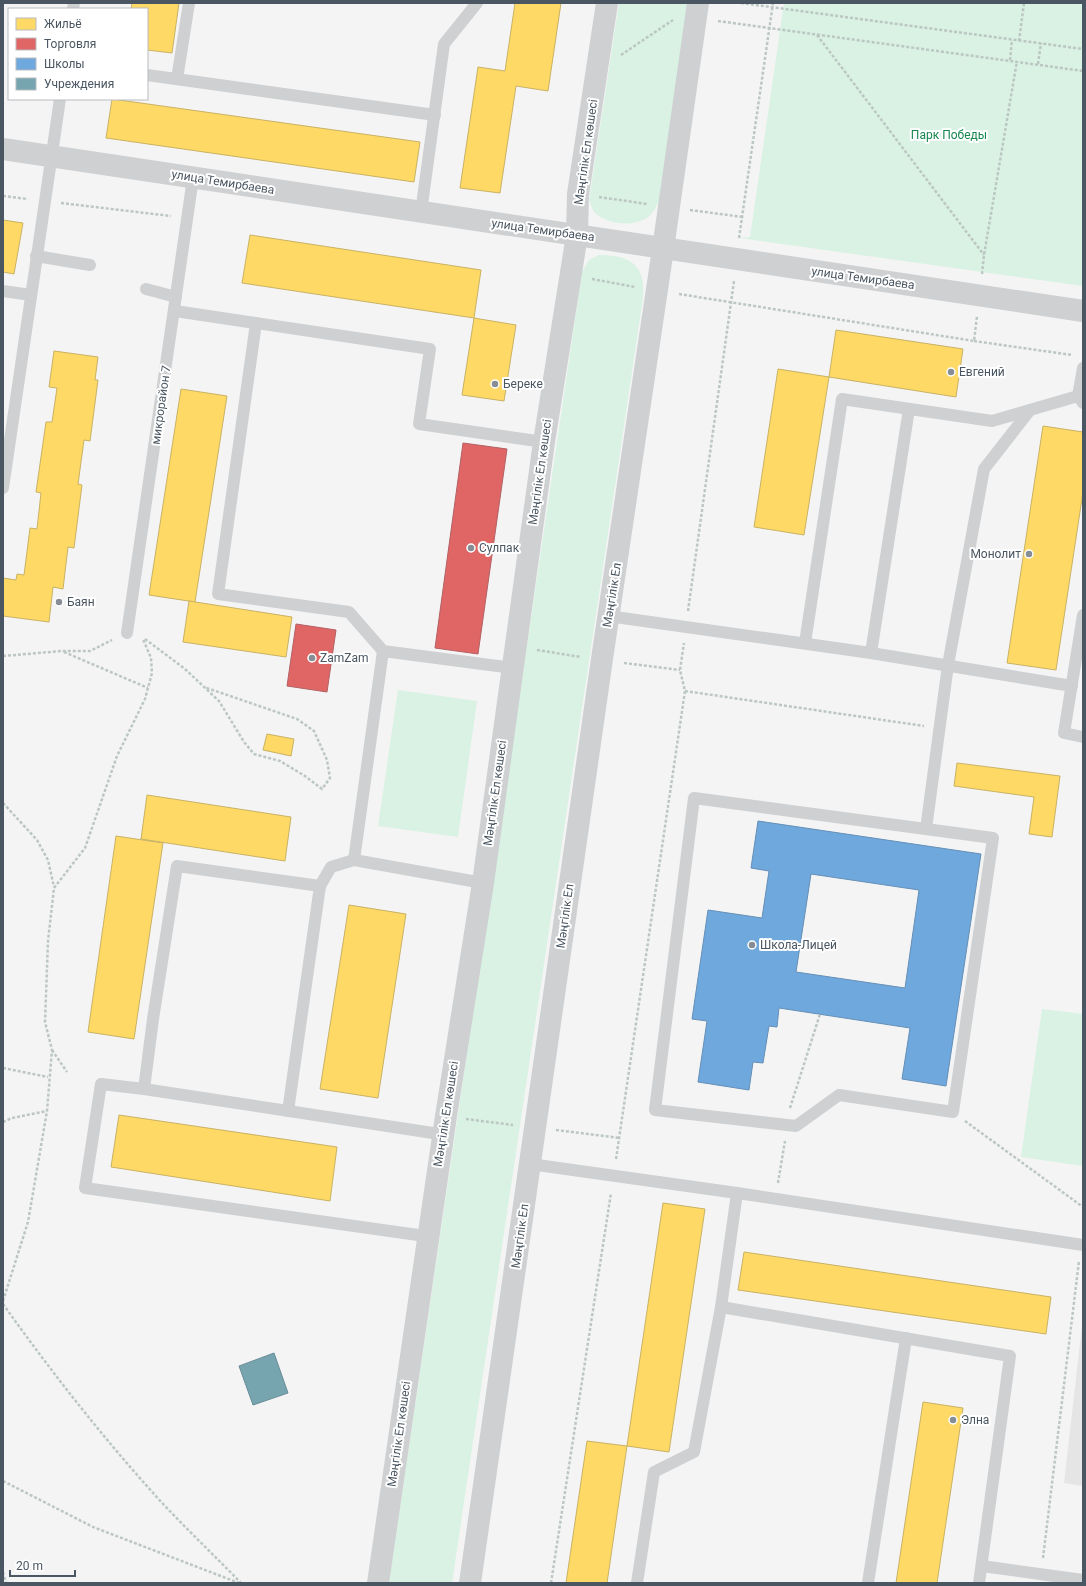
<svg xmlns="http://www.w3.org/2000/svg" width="1086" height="1586" font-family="Roboto,sans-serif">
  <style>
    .education { fill: #e6e5e6 }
    .green { fill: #d9f2e3 }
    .homes { fill: #ffd966; stroke: #c9b264 }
    .shops { fill: #e06666; stroke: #b36164 }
    .schools { fill: #6fa8dc; stroke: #648fb7; fill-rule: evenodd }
    .public { fill: #76a5af; stroke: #698d98 }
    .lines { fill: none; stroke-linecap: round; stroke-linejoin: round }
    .path { stroke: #bcc7c4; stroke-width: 2.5; stroke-dasharray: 3 2; stroke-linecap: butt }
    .service { stroke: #ced0d2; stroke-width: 12 }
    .minor { stroke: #ced0d2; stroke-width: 22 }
    .tertiary { stroke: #ced0d2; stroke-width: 22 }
    .poi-dot { fill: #868d94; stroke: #fff; stroke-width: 1.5 }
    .labels { text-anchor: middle; stroke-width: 4; stroke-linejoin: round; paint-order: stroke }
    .park-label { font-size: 12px; fill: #17864f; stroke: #fff }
    .street-label { font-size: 12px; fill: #4a5661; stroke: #fff }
    .poi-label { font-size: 12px; fill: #4a5661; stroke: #fff; text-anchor: start }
  </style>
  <rect width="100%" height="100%" fill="#f4f4f4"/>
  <polygon class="education" points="1083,1317 1083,1486 1064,1483"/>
  <g class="green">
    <path d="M619,3H688L659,202C655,208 652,216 645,219C631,227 606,224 594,212C592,209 591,204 589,200Z"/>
    <polygon points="784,3 1083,3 1083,286 739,238 750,237"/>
    <path d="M599,255C630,255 646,265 643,298L452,1583H389L582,272L589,260Z"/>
    <polygon points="398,690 477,701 458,837 378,826"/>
    <polygon points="1042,1009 1083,1014 1083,1166 1021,1157"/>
  </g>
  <g class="homes">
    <polygon points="132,3 179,3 172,53 147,50 147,9 131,9"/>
    <polygon points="515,3 561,3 548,91 516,86 500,193 460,188 478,67 505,71"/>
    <polygon points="112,99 420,142 414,182 106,138"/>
    <polygon points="3,220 23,223 14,274 3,272"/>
    <polygon points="250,235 481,270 474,318 242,283"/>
    <polygon points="474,318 516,325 504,401 462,395"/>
    <polygon points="836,330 963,349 956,397 829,377"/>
    <polygon points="54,351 98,357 95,380 98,380 90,441 84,440 78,484 82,485 74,548 68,547 63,589 53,587 49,622 3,616 3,578 16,580 17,574 24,575 30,528 37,529 41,493 36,492 46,422 52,422 57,388 49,387"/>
    <polygon points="778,369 829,377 804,535 754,527"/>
    <polygon points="181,389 227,396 195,602 149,595"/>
    <polygon points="1043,426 1083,432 1083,492 1056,670 1007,663"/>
    <polygon points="189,601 292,617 286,657 183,642"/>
    <polygon points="267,734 294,739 291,756 263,750"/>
    <polygon points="957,763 1060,776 1052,837 1029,834 1034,797 954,786"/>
    <polygon points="147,795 291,817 285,861 141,839"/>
    <polygon points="116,836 163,843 134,1039 88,1032"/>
    <polygon points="349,905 406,914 378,1098 320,1089"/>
    <polygon points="119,1115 337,1147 330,1201 111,1167"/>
    <polygon points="663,1203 705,1209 669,1452 627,1446"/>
    <polygon points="744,1252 1051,1297 1046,1334 738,1290"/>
    <polygon points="923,1402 963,1408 937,1583 896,1583"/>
    <polygon points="587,1441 627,1446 607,1583 566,1583"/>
  </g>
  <g class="shops">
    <polygon points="463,443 507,449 478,654 435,648"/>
    <polygon points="296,624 336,630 327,692 287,686"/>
  </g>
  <path class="schools" d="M758,821L981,854L946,1086L902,1079L910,1028L779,1008L777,1027L769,1026L763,1063L753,1062L749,1090L698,1082L707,1021L692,1019L708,910L762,918L769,871L751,868ZM811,874L919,890L905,988L796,972Z"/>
  <polygon class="public" points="274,1353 288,1393 253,1405 239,1366"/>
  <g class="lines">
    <g class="path">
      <polyline points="741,3 1083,49"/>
      <polyline points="718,21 1083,71"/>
      <polyline points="817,35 984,255"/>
      <polyline points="1019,41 1024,3"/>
      <polyline points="621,55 673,20"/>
      <polyline points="1010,60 1012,40"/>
      <polyline points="1038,64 1041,43"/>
      <polyline points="3,196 28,199"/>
      <polyline points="599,197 647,204"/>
      <polyline points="61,203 171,216"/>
      <polyline points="690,210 743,217"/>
      <polyline points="739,238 773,3"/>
      <polyline points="982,274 984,255 1017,61"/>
      <polyline points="592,279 635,287"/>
      <polyline points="679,294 974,341 977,316"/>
      <polyline points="974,341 1072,355"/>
      <polyline points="688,611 734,281"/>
      <polyline points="145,639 185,669 219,701 244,742 254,754 280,761 305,776 322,789 330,778 327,760 314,731 297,719 204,687"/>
      <polyline points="537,650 581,657"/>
      <polyline points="64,652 148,688"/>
      <polyline points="3,656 62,651 90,651 112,640"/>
      <polyline points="624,663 680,670"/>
      <polyline points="685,691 924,726"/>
      <polyline points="3,803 37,840 48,860 54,887"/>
      <polyline points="52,1050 67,1072"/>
      <polyline points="3,1068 48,1077"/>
      <polyline points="790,1108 820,1014"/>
      <polyline points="466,1119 513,1125"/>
      <polyline points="965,1121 1083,1207"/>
      <polyline points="3,1122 12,1118 47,1111"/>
      <polyline points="556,1130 620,1138"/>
      <polyline points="616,1159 685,691 680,670 684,643"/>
      <polyline points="778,1183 785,1141"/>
      <polyline points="3,1301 28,1222 47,1111 52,1050 45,1022 48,941 54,888 85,848 117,756 145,699 152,673 151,658 143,639"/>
      <path d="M3,1304C50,1370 100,1434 154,1494C182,1525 212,1553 241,1583"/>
      <polyline points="3,1481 93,1527 239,1583"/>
      <polyline points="1043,1558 1079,1261"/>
      <polyline points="3,1572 6,1583"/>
      <polyline points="551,1583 611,1193"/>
    </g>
    <g class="service">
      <polyline points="73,9 74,3"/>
      <polyline points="147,75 435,115"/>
      <polyline points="177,79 189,3"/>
      <polyline points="421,212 444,44 477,3"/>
      <polyline points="36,256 90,265"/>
      <polyline points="146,289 176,297"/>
      <polyline points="3,291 31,295"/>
      <polyline points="175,311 430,349 419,424 544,442"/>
      <polyline points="256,323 218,594 349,612 383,651 513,668"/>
      <polyline points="1083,368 1078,396 1083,403"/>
      <polyline points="3,488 60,99"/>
      <polyline points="1083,615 1064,733 1083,737"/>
      <polyline points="608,616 871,653 1072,686"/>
      <polyline points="127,633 193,178"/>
      <polyline points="805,643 842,399 992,421 1078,396"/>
      <polyline points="871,653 909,409"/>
      <polygon points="694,798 993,838 953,1112 839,1095 796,1126 655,1110"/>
      <polyline points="926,829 948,665 984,469 1030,410"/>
      <polyline points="354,860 383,651"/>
      <polyline points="144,1089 101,1084 85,1188 418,1235"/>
      <polyline points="288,1111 320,886"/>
      <polyline points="433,1133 144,1089 153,1019 177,866 320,886 331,867 354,860 483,883"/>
      <polyline points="530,1164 737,1193 1083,1245"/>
      <polyline points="721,1307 1010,1356 979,1583"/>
      <polyline points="982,1566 1083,1580"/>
      <polyline points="637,1583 654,1472 694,1452 721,1307 737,1193"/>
      <polyline points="868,1583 906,1338"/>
    </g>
    <polyline class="minor" points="3,149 1083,311"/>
    <g class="tertiary">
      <polyline points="378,1583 446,1116 483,883 544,442 577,235 578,194 607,3"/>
      <polyline points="470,1583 602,659 663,249 698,3"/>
    </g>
  </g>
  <g class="poi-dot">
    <circle cx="951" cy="372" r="4"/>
    <circle cx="495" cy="384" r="4"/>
    <circle cx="471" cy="548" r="4"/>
    <circle cx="1029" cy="554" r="4"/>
    <circle cx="59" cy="602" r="4"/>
    <circle cx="312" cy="658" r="4"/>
    <circle cx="752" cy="945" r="4"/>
    <circle cx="953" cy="1420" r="4"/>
  </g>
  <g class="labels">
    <g class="park-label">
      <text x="949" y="139">Парк Победы</text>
    </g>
    <g class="street-label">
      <text transform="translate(586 152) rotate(-82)" y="4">Мәңгілік Ел көшесі</text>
      <text transform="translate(223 182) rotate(9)" y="4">улица Темирбаева</text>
      <text transform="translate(543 230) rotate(8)" y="4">улица Темирбаева</text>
      <text transform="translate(863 278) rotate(8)" y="4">улица Темирбаева</text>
      <text transform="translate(161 405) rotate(-82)" y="4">микрорайон 7</text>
      <text transform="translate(540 472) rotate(-82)" y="4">Мәңгілік Ел көшесі</text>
      <text transform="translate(612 595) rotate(-81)" y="4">Мәңгілік Ел</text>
      <text transform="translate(495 793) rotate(-82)" y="4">Мәңгілік Ел көшесі</text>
      <text transform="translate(565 916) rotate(-82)" y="4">Мәңгілік Ел</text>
      <text transform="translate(446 1114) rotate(-81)" y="4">Мәңгілік Ел көшесі</text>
      <text transform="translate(520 1236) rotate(-82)" y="4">Мәңгілік Ел</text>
      <text transform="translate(399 1434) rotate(-82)" y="4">Мәңгілік Ел көшесі</text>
    </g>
    <g class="poi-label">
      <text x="959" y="376">Евгений</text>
      <text x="503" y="388">Береке</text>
      <text x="479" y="552">Сулпак</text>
      <text x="1021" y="558" text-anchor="end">Монолит</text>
      <text x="67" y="606">Баян</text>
      <text x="320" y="662">ZamZam</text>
      <text x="760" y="949">Школа-Лицей</text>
      <text x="961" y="1424">Элна</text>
    </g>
  </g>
  <rect width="1086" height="1586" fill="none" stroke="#4a5661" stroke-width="8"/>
  <rect x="8" y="8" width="140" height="92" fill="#ffffff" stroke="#b7bbc0"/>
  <rect x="16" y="18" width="20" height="12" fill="#ffd966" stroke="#b7bbc0"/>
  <text x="44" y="28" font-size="12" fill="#4a5661">Жильё</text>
  <rect x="16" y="38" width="20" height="12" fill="#e06666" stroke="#b7bbc0"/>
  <text x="44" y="48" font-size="12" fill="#4a5661">Торговля</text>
  <rect x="16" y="58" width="20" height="12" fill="#6fa8dc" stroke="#b7bbc0"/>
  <text x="44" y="68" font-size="12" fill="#4a5661">Школы</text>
  <rect x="16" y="78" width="20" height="12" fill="#76a5af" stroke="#b7bbc0"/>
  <text x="44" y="88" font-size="12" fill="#4a5661">Учреждения</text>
  <path d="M10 1570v6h65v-6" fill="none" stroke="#4a5661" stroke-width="2"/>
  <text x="16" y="1570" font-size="12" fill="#4a5661" stroke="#ffffff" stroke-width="3" paint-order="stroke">20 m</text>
</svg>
